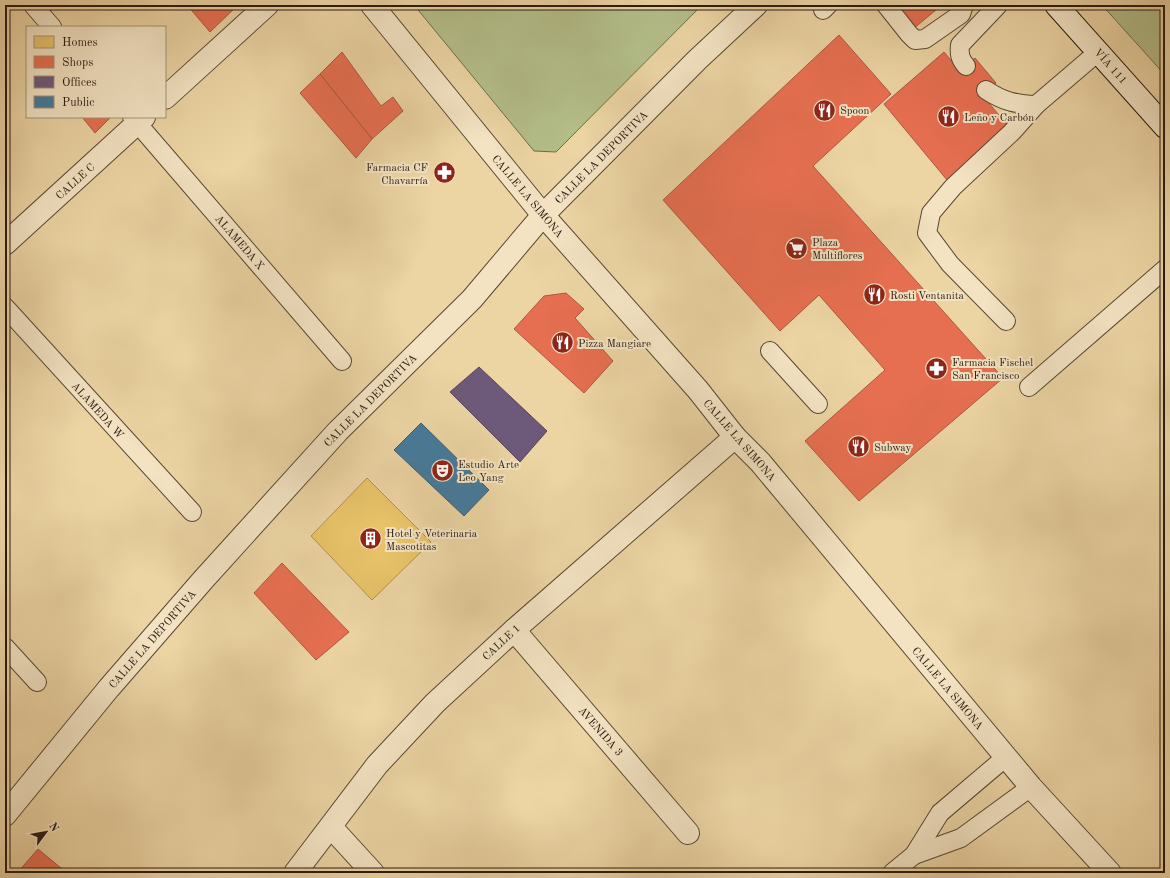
<svg xmlns="http://www.w3.org/2000/svg" width="1170" height="878" font-family="'Old Standard TT',serif">
  <style>
    .green { fill: #b3be89; stroke: #6e6c4c }
    .homes { fill: #e9c46a; stroke: #b0914f }
    .shops { fill: #e76f51; stroke: #ae563e }
    .offices { fill: #6d597a; stroke: #59465a }
    .public { fill: #457b9d; stroke: #3d5e73 }
    .lines { fill: none; stroke-linecap: round; stroke-linejoin: round }
    .service-casing { stroke: #5a4835; stroke-width: 20 }
    .minor-casing { stroke: #5a4835; stroke-width: 24 }
    .secondary-casing { stroke: #2a1a10; stroke-width: 24 }
    .service { stroke: #f3e3c3; stroke-width: 18 }
    .minor { stroke: #f3e3c3; stroke-width: 22 }
    .secondary { stroke: #f3e3c3; stroke-width: 22 }
    .labels { text-anchor: middle; stroke-width: 4; stroke-linejoin: round; paint-order: stroke }
    .street-label { font-size: 11px; fill: #2a1a10; stroke: #f3e3c3 }
    .poi-label { font-size: 11px; fill: #2a1a10; stroke: #f3e3c3; text-anchor: start }
  </style>
  <rect width="100%" height="100%" fill="#ecd4a3"/>
  <filter id="stains"><feTurbulence type="fractalNoise" baseFrequency=".005" numOctaves="4"/><feColorMatrix values="0 0 0 0 .2 0 0 0 0 .09 0 0 0 0 .02 0 0 0 .5 -.17"/></filter>
  <radialGradient id="worn" r=".72"><stop offset=".6" stop-color="#630" stop-opacity="0"/><stop offset="1" stop-color="#630" stop-opacity=".3"/></radialGradient>
  <g class="green">
    <polygon points="414,5 702,5 556,152 534,151"/>
    <polygon points="1102,5 1164,5 1165,75"/>
  </g>
  <polygon class="homes" points="367,478 431,542 372,600 311,536"/>
  <g class="shops">
    <polygon points="187,5 238,5 210,32"/>
    <polygon points="894,5 942,5 913,29"/>
    <polygon points="839,35 891,94 813,166 1003,378 859,501 805,441 885,370 819,295 780,331 663,200"/>
    <polygon points="342,52 381,106 393,97 403,111 372,139 320,74"/>
    <polygon points="944,52 960,71 975,58 996,83 982,95 1009,127 947,180 884,104"/>
    <polygon points="320,74 372,139 356,158 300,93"/>
    <polygon points="82,117 111,117 95,133"/>
    <polygon points="566,293 584,309 575,318 613,361 584,393 514,329 544,296"/>
    <polygon points="282,563 349,632 316,660 254,593"/>
    <polygon points="38,849 67,873 17,873"/>
  </g>
  <polygon class="offices" points="479,367 547,431 520,462 450,392"/>
  <polygon class="public" points="421,423 489,490 464,516 394,450"/>
  <g class="lines">
    <defs>
      <g id="service">
        <polyline points="33,5 52,27"/>
        <polyline points="886,5 909,34 915,40 925,39 961,14 964,5"/>
        <polyline points="823,10 828,5"/>
        <path d="M966,66C960,59 959,54 960,45L998,5"/>
        <path d="M986,90C1004,102 1016,104 1036,105"/>
        <polyline points="132,117 342,361"/>
        <polyline points="5,307 192,512"/>
        <polyline points="1006,321 950,264 927,233 931,213 953,187 1012,132 1036,105 1098,52"/>
        <polyline points="770,351 818,404"/>
        <polyline points="1029,387 1165,269"/>
        <polyline points="5,647 37,682"/>
        <polyline points="914,855 961,838 1031,787"/>
        <polyline points="892,873 914,855 940,813 1006,757"/>
      </g>
      <g id="minor">
        <polyline points="372,5 543,215 698,390 735,437 760,462 1031,787 1110,873"/>
        <polyline points="165,98 267,5"/>
        <polyline points="5,244 144,117"/>
        <polyline points="514,630 688,833"/>
        <polyline points="5,815 109,688 203,580 338,431 472,299 543,215 697,60 756,5"/>
        <polyline points="331,827 373,873"/>
        <polyline points="295,873 377,765 435,703 514,630 735,437"/>
      </g>
      <polyline id="secondary" points="1056,5 1165,127"/>
    </defs>
    <use href="#service" class="service-casing"/>
    <use href="#minor" class="minor-casing"/>
    <use href="#secondary" class="secondary-casing"/>
    <use href="#service" class="service"/>
    <use href="#minor" class="minor"/>
    <use href="#secondary" class="secondary"/>
  </g>
  <defs>
    <symbol id="restaurant-disc" viewBox="-11 -11 22 22"><circle r="9.5" fill="#8f2418" stroke="#f3e3c3"/><path d="M-5-6h1v4h1v-4h1v4h1v-4h1v5L-1.5 .5V6h-2V.5L-5-1ZM5-6V6H3V1.5H1.5Q1.5-4 5-6Z" fill="#fff"/></symbol>
    <symbol id="pharmacy-disc" viewBox="-11 -11 22 22"><circle r="9.5" fill="#8f2418" stroke="#f3e3c3"/><path d="M-2-6h4v4h4v4h-4v4h-4v-4h-4v-4h4Z" fill="#fff"/></symbol>
    <symbol id="supermarket-disc" viewBox="-11 -11 22 22"><circle r="9.5" fill="#8f2418" stroke="#f3e3c3"/><path d="M-6-5.5h2.5l.6 2H6L4.5 2H-2.5L-4.4-4H-6ZM-1.5 3.2a1.3 1.3 0 1 0 .1 0ZM3 3.2a1.3 1.3 0 1 0 .1 0Z" fill="#fff"/></symbol>
    <symbol id="theatre-disc" viewBox="-11 -11 22 22"><circle r="9.5" fill="#8f2418" stroke="#f3e3c3"/><path d="M-5-5.5Q0-4 5-5.5V0Q5 5 0 6Q-5 5-5 0ZM-3.3-2.5H-1v1.5H-3.3ZM1-2.5H3.3v1.5H1ZM-2.8 1Q0 5.5 2.8 1Z" fill="#fff"/></symbol>
    <symbol id="building-disc" viewBox="-11 -11 22 22"><circle r="9.5" fill="#8f2418" stroke="#f3e3c3"/><path d="M-4-6H4V6H1V3H-1V6H-4ZM-2.5-4.3h1.7v1.8h-1.7ZM.8-4.3h1.7v1.8H.8ZM-2.5-1h1.7V.8h-1.7ZM.8-1h1.7V.8H.8Z" fill="#fff"/></symbol>
  </defs>
  <g fill-rule="evenodd">
    <use href="#restaurant-disc" x="812" y="98" width="25" height="25"/>
    <use href="#restaurant-disc" x="936" y="104" width="25" height="25"/>
    <use href="#pharmacy-disc" x="432" y="160" width="25" height="25"/>
    <use href="#supermarket-disc" x="784" y="236" width="25" height="25"/>
    <use href="#restaurant-disc" x="862" y="282" width="25" height="25"/>
    <use href="#restaurant-disc" x="550" y="330" width="25" height="25"/>
    <use href="#pharmacy-disc" x="924" y="356" width="25" height="25"/>
    <use href="#restaurant-disc" x="846" y="434" width="25" height="25"/>
    <use href="#theatre-disc" x="430" y="458" width="25" height="25"/>
    <use href="#building-disc" x="358" y="526" width="25" height="25"/>
  </g>
  <g class="labels">
    <g class="street-label">
      <text transform="translate(1111 66) rotate(48)" y="4">VÍA 111</text>
      <text transform="translate(601 157) rotate(-45)" y="4">CALLE LA DEPORTIVA</text>
      <text transform="translate(75 181) rotate(-42)" y="4">CALLE C</text>
      <text transform="translate(528 196) rotate(50)" y="4">CALLE LA SIMONA</text>
      <text transform="translate(240 242) rotate(49)" y="4">ALAMEDA X</text>
      <text transform="translate(370 400) rotate(-45)" y="4">CALLE LA DEPORTIVA</text>
      <text transform="translate(98 410) rotate(48)" y="4">ALAMEDA W</text>
      <text transform="translate(740 440) rotate(49)" y="4">CALLE LA SIMONA</text>
      <text transform="translate(152 639) rotate(-49)" y="4">CALLE LA DEPORTIVA</text>
      <text transform="translate(501 642) rotate(-43)" y="4">CALLE 1</text>
      <text transform="translate(948 688) rotate(50)" y="4">CALLE LA SIMONA</text>
      <text transform="translate(601 731) rotate(49)" y="4">AVENIDA 3</text>
    </g>
    <g class="poi-label">
      <text x="840" y="114">Spoon</text>
      <text x="964" y="121">Leño y Carbón</text>
      <text x="428" y="171" text-anchor="end">Farmacia CF<tspan x="428" dy="13">Chavarría</tspan></text>
      <text x="812" y="246">Plaza<tspan x="812" dy="13">Multiflores</tspan></text>
      <text x="890" y="299">Rosti Ventanita</text>
      <text x="578" y="347">Pizza Mangiare</text>
      <text x="952" y="366">Farmacia Fischel<tspan x="952" dy="13">San Francisco</tspan></text>
      <text x="874" y="451">Subway</text>
      <text x="458" y="468">Estudio Arte<tspan x="458" dy="13">Leo Yang</tspan></text>
      <text x="386" y="537">Hotel y Veterinaria<tspan x="386" dy="13">Mascotitas</tspan></text>
    </g>
  </g>
  <rect width="1170" height="878" fill="none" stroke="#ecd4a3" stroke-width="20"/>
  <rect x="6" y="6" width="1158" height="866" fill="none" stroke="#2a1a10" stroke-width="2"/>
  <rect x="10" y="10" width="1150" height="858" fill="none" stroke="#2a1a10"/>
  <rect x="26" y="26" width="140" height="92" fill="#f3e3c3" stroke="#a3937b"/>
  <rect x="34" y="36" width="20" height="12" fill="#e9c46a" stroke="#a3937b"/>
  <text x="62" y="46" font-size="12" fill="#2a1a10">Homes</text>
  <rect x="34" y="56" width="20" height="12" fill="#e76f51" stroke="#a3937b"/>
  <text x="62" y="66" font-size="12" fill="#2a1a10">Shops</text>
  <rect x="34" y="76" width="20" height="12" fill="#6d597a" stroke="#a3937b"/>
  <text x="62" y="86" font-size="12" fill="#2a1a10">Offices</text>
  <rect x="34" y="96" width="20" height="12" fill="#457b9d" stroke="#a3937b"/>
  <text x="62" y="106" font-size="12" fill="#2a1a10">Public</text>
  <g transform="translate(46 832) rotate(58)" stroke="#f3e3c3" stroke-width="3" paint-order="stroke">
  <path d="M0-3L7 15L0 10L-7 15Z" fill="#2a1a10"/>
  <text y="-6" font-size="11" font-weight="bold" text-anchor="middle" fill="#2a1a10">N</text>
  </g>
  <rect width="100%" height="100%" filter="url(#stains)"/>
  <rect width="100%" height="100%" fill="url(#worn)"/>
</svg>
